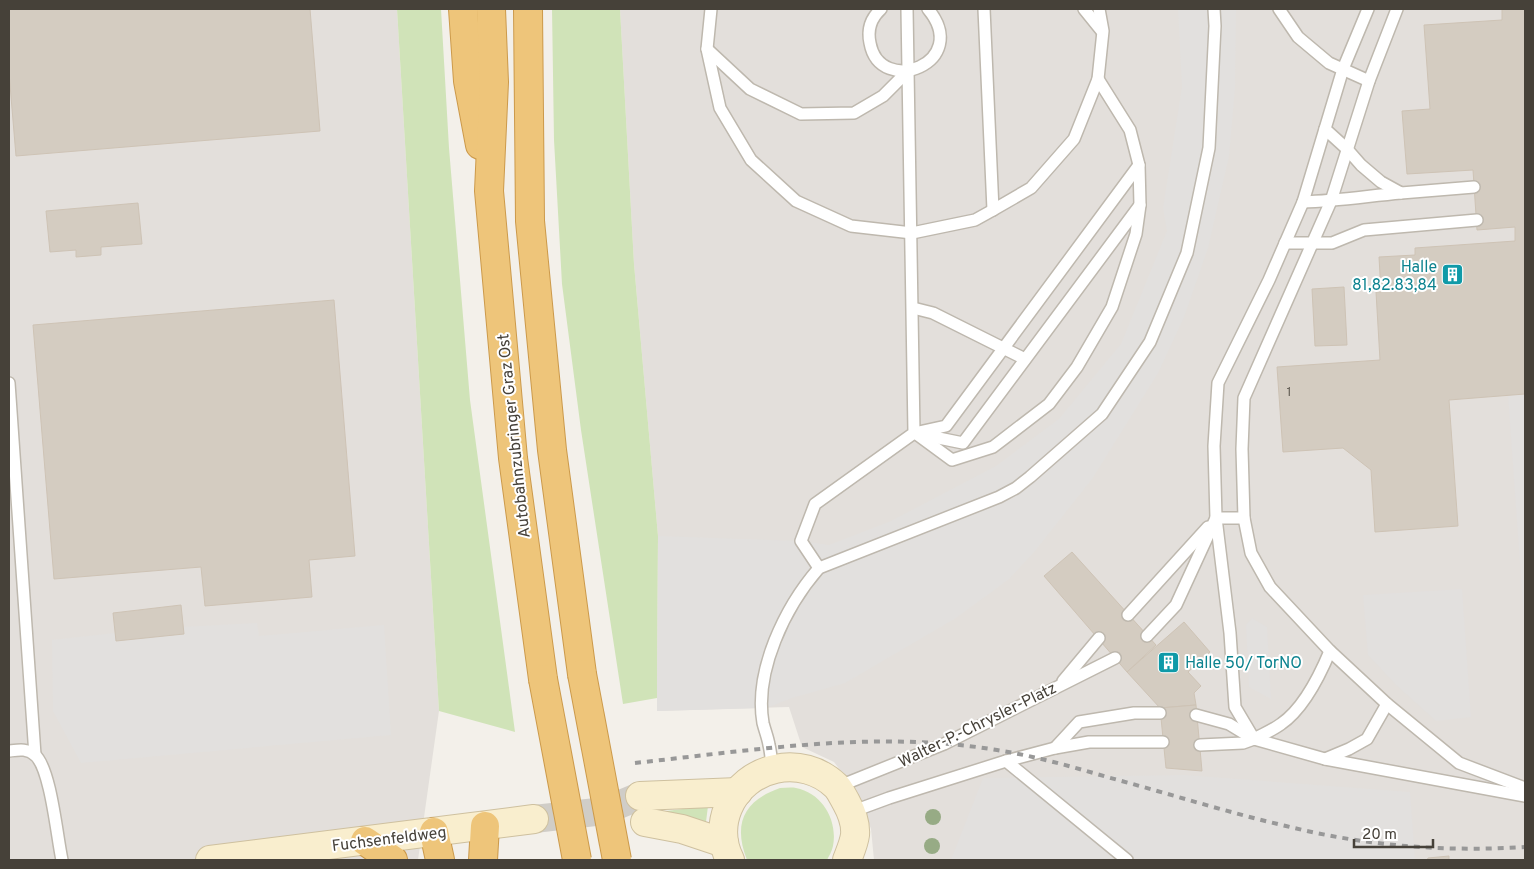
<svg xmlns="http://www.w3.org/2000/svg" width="1534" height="869" font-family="Overpass,sans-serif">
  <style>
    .industrial { fill: #e3dfdb }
    .green { fill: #d0e3b8 }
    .parking { fill: #e2e0de }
    .building { fill: #d4ccc1; stroke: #cec3b5 }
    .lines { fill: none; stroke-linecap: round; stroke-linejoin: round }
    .secondary-tunnel { stroke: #d0cdc7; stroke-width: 28; stroke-dasharray: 28 14; stroke-linecap: butt }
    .service-casing { stroke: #beb8ae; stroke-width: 14 }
    .secondary-casing { stroke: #cec09f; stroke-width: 30 }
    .motorway-casing { stroke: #cc9a4b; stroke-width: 30 }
    .service { stroke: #fff; stroke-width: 11 }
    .secondary { stroke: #f9eece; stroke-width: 28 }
    .motorway { stroke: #eec57a; stroke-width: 28 }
    .rail { stroke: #989898; stroke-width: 4; stroke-dasharray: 6 6; stroke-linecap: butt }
    .motorway-bridge-casing { stroke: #cc9a4b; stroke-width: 30; stroke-linecap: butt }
    .motorway-bridge { stroke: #eec57a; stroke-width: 28 }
    .tree { fill: #97ab85 }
    .labels { text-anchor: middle; stroke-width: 4; stroke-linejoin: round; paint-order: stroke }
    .number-label { font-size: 14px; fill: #6a645b }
    .culture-label { font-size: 16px; fill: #0d838f; stroke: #fff; text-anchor: end }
    .street-label { font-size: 16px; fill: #464139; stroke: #fff }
  </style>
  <rect width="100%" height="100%" fill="#f3f0ea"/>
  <g class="industrial">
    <polygon points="9,9 397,9 439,711 418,860 9,860"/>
    <polygon points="620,9 1525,9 1525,860 874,860 871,829 857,792 834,762 802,747 789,707 657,711 658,536 634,264"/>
  </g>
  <g class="green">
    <polygon points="397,9 441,9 449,148 470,400 515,732 439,711"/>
    <polygon points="552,9 620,9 634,264 658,536 657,698 623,704 581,430 562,284 554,140"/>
    <path d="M780,788C785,788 791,787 796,788C822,793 838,820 833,846C832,851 829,856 827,860H747C733,824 743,801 780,788Z"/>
    <polygon points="708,806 706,822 666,815 666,811"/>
  </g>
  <g class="parking">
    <polygon points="1178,9 1236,9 1235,88 1229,156 1208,248 1184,317 1158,373 1092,479 1035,551 1009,579 956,618 845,683 792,698 766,708 657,711 658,536 801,541 829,545 891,521 996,466 1059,419 1121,344 1167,231 1163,208 1182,87"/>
    <polygon points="1525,394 1525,634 1508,395"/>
    <polygon points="1462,589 1471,717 1436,721 1396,685 1368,655 1363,595"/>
    <polygon points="1252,618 1267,627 1271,699 1249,687 1246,625"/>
    <polygon points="257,623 259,636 384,625 391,735 81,763 53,711 52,640 115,633 116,641 184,634 183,627"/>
    <polygon points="1184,775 1410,792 1415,860 951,860 983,778"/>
  </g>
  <g class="building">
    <polygon points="9,9 310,9 320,131 16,156 9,73"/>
    <polygon points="1502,9 1525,9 1525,394 1449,400 1458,526 1375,532 1371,470 1343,448 1283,452 1277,367 1380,360 1376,292 1381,292 1379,257 1415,255 1415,248 1515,241 1515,227 1477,230 1473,170 1407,174 1402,111 1430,109 1424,25 1502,20"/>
    <polygon points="138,203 142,244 101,247 101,255 76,257 76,250 50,252 46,211"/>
    <polygon points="1344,287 1347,345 1315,346 1312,289"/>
    <polygon points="334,300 355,556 309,560 312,597 205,606 201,567 54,579 33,325"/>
    <polygon points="1072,552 1156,645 1127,672 1044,576"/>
    <polygon points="181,605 184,634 116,641 113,613"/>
    <polygon points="1184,622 1210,652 1188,672 1201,686 1194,693 1196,705 1160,708 1127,672"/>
    <polygon points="1196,705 1202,771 1166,768 1160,708"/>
    <polygon points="1449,856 1449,860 1427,860 1428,858"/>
  </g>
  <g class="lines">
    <polyline class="secondary-tunnel" points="534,819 604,811 640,796"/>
    <defs>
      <g id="service">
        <polyline points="711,9 707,49 720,108 751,160 796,201 851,226 912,233 975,220 993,210 1031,188 1074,139 1098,79 1103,31 1099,9"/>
        <path d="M881,9C871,18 867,29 870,43C880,98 973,63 928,9"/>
        <polyline points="984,9 993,210"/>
        <polyline points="1084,9 1101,30"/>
        <polyline points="1279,9 1298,37 1329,63 1369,81"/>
        <polyline points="1397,9 1369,81 1331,201 1244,398 1242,449 1244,518 1251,553 1270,587 1330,651 1387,704 1459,763 1525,788"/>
        <polyline points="707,49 750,89 801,114 854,113 883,96 908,71"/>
        <polyline points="1325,129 1347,149 1361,165 1381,182 1401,193 1474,187"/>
        <polyline points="1139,165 946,426 914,433 963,443 1140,205"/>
        <path d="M1303,202C1336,201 1368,196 1401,193"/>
        <polyline points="1285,243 1332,243 1364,230 1477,220"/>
        <polyline points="913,308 933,313 1025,359"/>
        <polyline points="9,383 35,755"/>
        <polyline points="918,435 952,460 993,447 1049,404 1077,367 1112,307 1136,234 1140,205 1139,165 1130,130 1098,79"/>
        <polyline points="819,568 801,541 815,504 914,433 907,9"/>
        <polyline points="1128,615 1208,527"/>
        <polyline points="1147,636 1176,605 1216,518 1244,518"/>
        <path d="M1330,651C1320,675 1303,709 1281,724C1273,730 1263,734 1254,739L1235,707L1230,633L1216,518L1214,446L1218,383L1269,280L1303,202L1343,69L1368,9"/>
        <polyline points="1063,681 1099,638"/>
        <polyline points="1196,715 1229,724 1252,738"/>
        <polyline points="1200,745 1243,743 1254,739 1325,759 1525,796"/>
        <polyline points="1055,748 1079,722 1134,713 1160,713"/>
        <path d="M9,751C18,750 27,748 35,755C51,769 57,838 62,860"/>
        <polyline points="1325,759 1349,749 1367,739 1387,704"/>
        <polyline points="1006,761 1127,860"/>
        <path d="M773,768C771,761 771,753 769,745C768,738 765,731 763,723C754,671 785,607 819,568L999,497L1016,488L1030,477L1102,414L1150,342L1187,253L1209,148L1215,26L1214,9"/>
        <polyline points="837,787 944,744 1115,658"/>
        <polyline points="851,812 889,798 1006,761 1055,748 1089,742 1163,742"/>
      </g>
      <g id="secondary">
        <polyline points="640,796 738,792"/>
        <polyline points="645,822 682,829 724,843"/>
        <polyline points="210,860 534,819"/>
        <path d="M730,860C722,844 721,825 728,808C745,766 802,753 836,786C840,790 843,797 846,802C851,811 856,824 855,835C854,843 850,852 847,860"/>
      </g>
      <g id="motorway">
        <polyline points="463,9 468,81 480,145"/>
        <polyline points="491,9 494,82 489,191 513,458 543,679"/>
        <polyline points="528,9 530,221 552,450 582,674"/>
        <polyline points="434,832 440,860"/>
        <polyline points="365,841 393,860"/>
        <polyline points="483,860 485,826"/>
      </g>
    </defs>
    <use href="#service" class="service-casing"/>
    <use href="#secondary" class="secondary-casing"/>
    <use href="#motorway" class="motorway-casing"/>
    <use href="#service" class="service"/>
    <use href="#secondary" class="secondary"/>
    <use href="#motorway" class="motorway"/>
    <path class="rail" d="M635,763C755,750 876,730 997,750C1034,756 1070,766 1107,777C1167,793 1226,812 1286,826C1366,846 1443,852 1525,847"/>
    <defs>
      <g id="motorway-bridge">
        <polyline points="582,674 617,860"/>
        <polyline points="543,679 577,860"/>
      </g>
    </defs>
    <use href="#motorway-bridge" class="motorway-bridge-casing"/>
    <use href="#motorway-bridge" class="motorway-bridge"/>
  </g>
  <g class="tree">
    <circle cx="933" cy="817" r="8"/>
    <circle cx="932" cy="846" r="8"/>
  </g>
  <defs>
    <symbol id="building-square" viewBox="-11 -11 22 22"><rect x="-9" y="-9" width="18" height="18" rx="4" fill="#0f9aa8" stroke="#fff"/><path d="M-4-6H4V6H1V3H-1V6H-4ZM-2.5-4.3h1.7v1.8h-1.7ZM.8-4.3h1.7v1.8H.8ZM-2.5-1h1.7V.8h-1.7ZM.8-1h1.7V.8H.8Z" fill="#fff"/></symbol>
  </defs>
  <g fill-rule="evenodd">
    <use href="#building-square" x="1440" y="262" width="25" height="25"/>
    <use href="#building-square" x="1156" y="650" width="25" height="25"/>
  </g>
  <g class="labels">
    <g class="number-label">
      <text x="1289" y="396">1</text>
    </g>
    <g class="culture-label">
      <text x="1437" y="272">Halle<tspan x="1437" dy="18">81,82.83,84</tspan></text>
      <text x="1185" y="668" text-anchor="start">Halle 50/ TorNO</text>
    </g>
    <g class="street-label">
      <text transform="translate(513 436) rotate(-96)" y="6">Autobahnzubringer Graz Ost</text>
      <text transform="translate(977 724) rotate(-26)" y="6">Walter-P.-Chrysler-Platz</text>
      <text transform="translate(389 838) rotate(-7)" y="6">Fuchsenfeldweg</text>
    </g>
  </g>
  <rect width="1534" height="869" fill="none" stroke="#464139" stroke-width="20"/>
  <path d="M1354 839v8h79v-8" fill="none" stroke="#464139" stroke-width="2.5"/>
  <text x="1362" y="839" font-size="15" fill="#464139" stroke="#ffffff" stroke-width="4" paint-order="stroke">20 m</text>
</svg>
